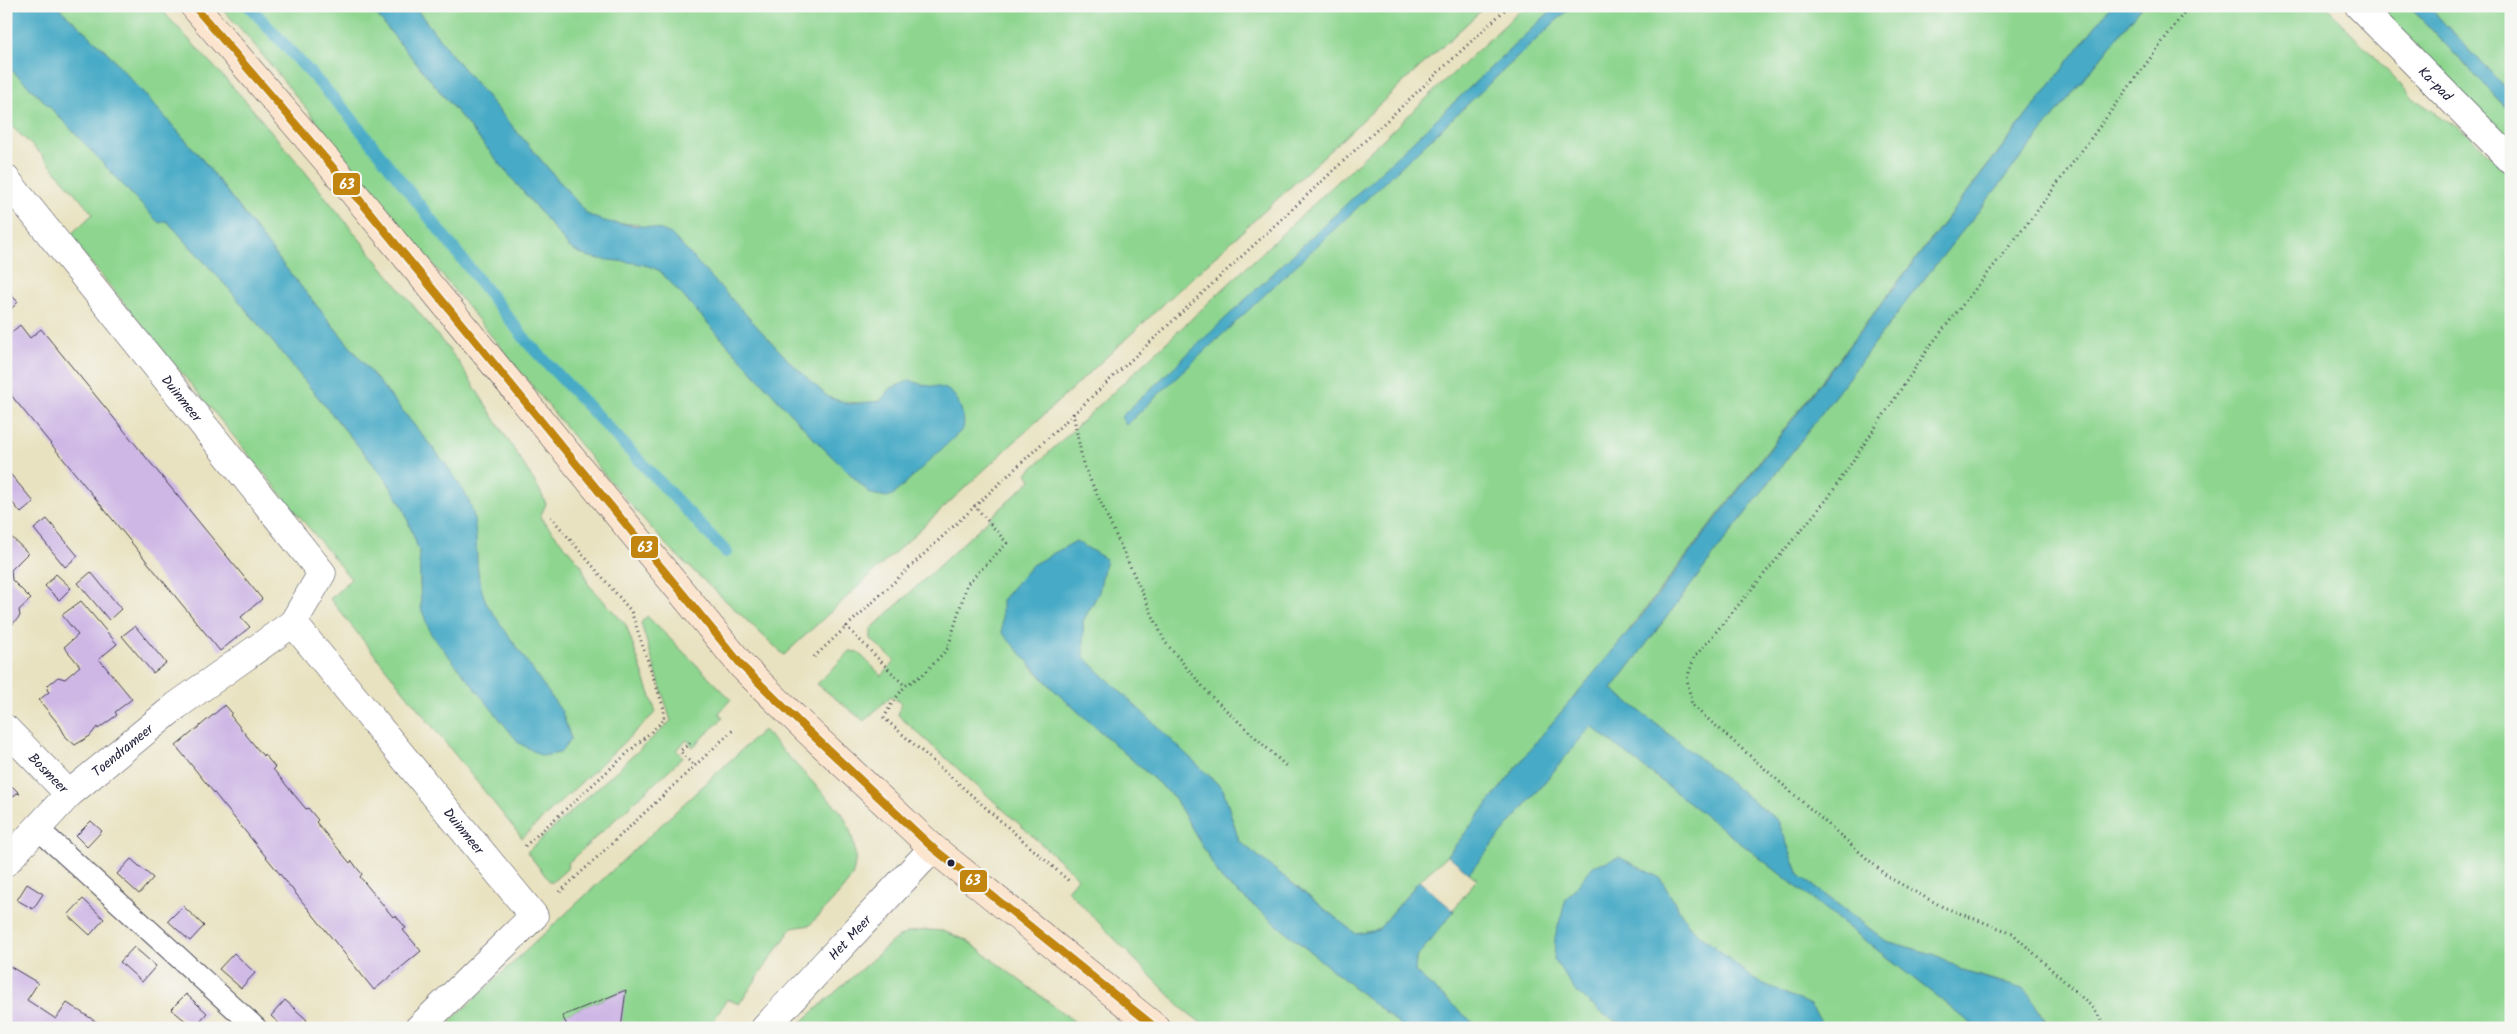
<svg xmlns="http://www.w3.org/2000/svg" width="2517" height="1034" font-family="Kalam,sans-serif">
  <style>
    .green { fill: #8ed690; stroke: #587c66 }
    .water { fill: #47aac6; stroke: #346680 }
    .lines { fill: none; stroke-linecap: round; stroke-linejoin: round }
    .stream { stroke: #47aac6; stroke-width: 12 }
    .building { fill: #ceb6e5 }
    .service-casing { stroke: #403f4f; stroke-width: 23 }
    .minor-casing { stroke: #403f4f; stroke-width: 29 }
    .secondary-casing { stroke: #403f4f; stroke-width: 29 }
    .path { stroke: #403f4f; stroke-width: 3; stroke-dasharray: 1 4; stroke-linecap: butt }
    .service { stroke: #fff; stroke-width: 21 }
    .minor { stroke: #fff; stroke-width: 28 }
    .secondary { stroke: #fce5cf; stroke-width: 28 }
    .bus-1-casing { stroke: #f6f6f2; stroke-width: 11 }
    .bus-1 { stroke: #c2850f; stroke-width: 8 }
    .bus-dot { fill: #22223b; stroke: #f6f6f2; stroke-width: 2 }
    .labels { text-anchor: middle; stroke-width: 4.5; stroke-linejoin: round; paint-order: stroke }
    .street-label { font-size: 14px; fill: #22223b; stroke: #f6f6f2 }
    .line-badge { stroke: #f6f6f2; stroke-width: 2 }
    .badge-label { font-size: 14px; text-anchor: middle; font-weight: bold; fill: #fff }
  </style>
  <rect width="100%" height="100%" fill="#f6f6f2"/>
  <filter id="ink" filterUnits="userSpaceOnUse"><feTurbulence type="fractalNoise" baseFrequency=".02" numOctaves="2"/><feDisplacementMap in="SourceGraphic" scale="10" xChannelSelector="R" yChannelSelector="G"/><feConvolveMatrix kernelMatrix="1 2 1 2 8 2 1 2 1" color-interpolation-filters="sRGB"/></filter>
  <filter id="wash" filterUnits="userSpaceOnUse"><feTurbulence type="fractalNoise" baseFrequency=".0096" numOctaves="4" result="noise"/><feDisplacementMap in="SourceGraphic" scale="20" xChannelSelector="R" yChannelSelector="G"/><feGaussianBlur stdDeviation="1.12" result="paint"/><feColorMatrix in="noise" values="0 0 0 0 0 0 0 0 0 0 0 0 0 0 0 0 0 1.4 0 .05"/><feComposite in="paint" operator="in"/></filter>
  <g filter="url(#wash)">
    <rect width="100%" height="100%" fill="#e9e2c0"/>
    <g class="green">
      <path d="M57,6H158L243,98L298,163L458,361L539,489L546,504L540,517L582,566L588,584L626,625L656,712L522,838L330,599L351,579L69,236L93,214L40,153L6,121V65C61,114 107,170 159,222L167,221L230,290L387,481L403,507L419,551L421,608L488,606L479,587L473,513L445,463L281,262L198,154L106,51Z"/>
      <path d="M220,6H369L569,247L644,263L660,271L818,443L871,494L889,389L881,401C859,404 849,404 828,397L638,224L606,223L587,214L455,59L414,6H1486L784,655L670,549L608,479L247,36Z"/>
      <polygon points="1525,6 1556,6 1122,417 1126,424 1572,6 2111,6 1599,669 1536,742 1448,855 1419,881 1378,930 1356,934 1239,841 1223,789 1083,657 1083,621 1099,592 1029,664 1056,692 1174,797 1222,880 1404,1028 1208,1028 1184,1010 1067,890 1078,877 898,715 901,703 891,696 864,721 817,684 850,651 858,652 882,676 895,661 871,639 871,629 1031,480 1027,473"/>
      <polygon points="2142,6 2326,6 2413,98 2472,137 2511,177 2511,1028 2050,1028 2041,1012 2005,983 1966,972 1936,955 1886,941 1799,875 1778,821 1612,689 1909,298"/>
      <polygon points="2376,6 2409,6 2511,113 2511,145"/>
      <polygon points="2428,6 2511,6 2511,94"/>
      <polygon points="647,616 731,699 719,713 723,718 693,747 687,740 676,750 683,757 568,863 567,869 551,883 527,852 671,721 641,623"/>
      <polygon points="1591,726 1977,1028 1825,1028 1810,1005 1753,979 1688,925 1660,878 1603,1014 1629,1028 1479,1028 1415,973 1416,958 1477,879 1469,873"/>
      <path d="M763,730L842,813C852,830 862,862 849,881C838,896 823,911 810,925L792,928L739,1004L727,999L709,1028H621L625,990L563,1016L567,1025L562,1028H443Z"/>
      <polygon points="927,930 943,931 966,940 1083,1028 795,1028 894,940 909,932"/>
    </g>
    <g class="water">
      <path d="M6,6H57L106,51L198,154L281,262L445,463C455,479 470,496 473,514C480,548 472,573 488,606L562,712L571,739L560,753L542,756L519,743L431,634L421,608L419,551L403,507L387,481L230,290L167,221L159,223C107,170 61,114 6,65Z"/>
      <path d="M369,6H414L455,59L587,214C616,230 641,220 671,234L790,362L828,397L849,404L881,401L889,389L911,380C930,392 949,378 960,406C963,415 965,420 963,429L894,494L887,497L871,494L817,442L660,271C630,255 595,267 569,247Z"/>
      <polygon points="1556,6 1572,6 1126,425 1121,417"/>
      <polygon points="2111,6 2142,6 1909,298 1612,689 1778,821 1799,875 1886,941 1936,955 1966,972 2026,990 2050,1028 1977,1028 1591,726 1469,873 1448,855 1536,742 1636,623"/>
      <polygon points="2409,6 2428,6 2511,94 2511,113"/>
      <polygon points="1076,541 1106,559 1099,592 1083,621 1084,657 1223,789 1239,841 1356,934 1378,930 1419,881 1454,911 1416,958 1415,972 1479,1028 1404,1028 1222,880 1174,797 1056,692 1002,633 1002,600 1032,565"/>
      <polygon points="1619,857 1660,878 1688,925 1753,979 1810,1005 1825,1028 1629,1028 1603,1014 1575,991 1554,959 1555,937 1566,899 1593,866"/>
    </g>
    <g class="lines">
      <polyline class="stream" points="249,6 348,114 529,344 726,552"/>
    </g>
    <g id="blocks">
      <g class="building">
        <polygon points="6,290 18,302 6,314"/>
        <polygon points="20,325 30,338 41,329 262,599 241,617 250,627 220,651 6,389 6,337"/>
        <polygon points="6,469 34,502 21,513 6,495"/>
        <polygon points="47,519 78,556 65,567 34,529"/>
        <polygon points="6,532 28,553 11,570 12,580 31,599 19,610 20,616 9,628 6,628"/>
        <polygon points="91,572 121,609 109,620 78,583"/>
        <polygon points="56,574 71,588 59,600 45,586"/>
        <polygon points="81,601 117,644 99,659 132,699 115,712 117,715 98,729 97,727 90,736 75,745 66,737 60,726 39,700 49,692 47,690 48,685 58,677 65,679 80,666 64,647 78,635 62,615"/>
        <polygon points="135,626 166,663 153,673 122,636"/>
        <polygon points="225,705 232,713 230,715 263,756 264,754 275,767 273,769 306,809 308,808 318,820 316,822 350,863 352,861 357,868 362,874 360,877 393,917 395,915 406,928 403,930 421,951 374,990 176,746"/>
        <polygon points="6,780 20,794 17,793 6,803"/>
        <polygon points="91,821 102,831 87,847 76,836"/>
        <polygon points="131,859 153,878 139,894 117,874"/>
        <polygon points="27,884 43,894 33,909 17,900"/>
        <polygon points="83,899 104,919 90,935 68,915"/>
        <polygon points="183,906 204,926 190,941 168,921"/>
        <polygon points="134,947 156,966 142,982 120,962"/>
        <polygon points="234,953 255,973 241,988 219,969"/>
        <polygon points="6,964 38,983 27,1000 56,1019 67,1003 106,1028 6,1028"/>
        <polygon points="626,990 621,1028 562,1028 567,1025 562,1016"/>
        <polygon points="186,994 207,1013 194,1028 171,1009"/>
        <polygon points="285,1000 307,1020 300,1028 284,1028 271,1016"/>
      </g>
    </g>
  </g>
  <g filter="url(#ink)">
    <use href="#blocks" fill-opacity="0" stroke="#403f4f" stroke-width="1"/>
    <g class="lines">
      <defs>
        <polyline id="service" points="37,828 256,1028"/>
        <g id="minor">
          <path id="s1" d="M2359,6L2511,160"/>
          <path id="s2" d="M6,179L322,573L293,623L534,916L419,1028"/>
          <path id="s3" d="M6,729L69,794L6,862"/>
          <path id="s4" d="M69,794L176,706L293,623"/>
          <path id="s5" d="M765,1028L933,848"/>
        </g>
        <polyline id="secondary" points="194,6 330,164 743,667 804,727 933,848 1156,1028"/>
      </defs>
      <use href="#service" class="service-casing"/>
      <use href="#minor" class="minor-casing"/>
      <use href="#secondary" class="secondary-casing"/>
      <g class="path">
        <polyline points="1073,413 1083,464 1165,642 1210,695 1286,766"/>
        <polyline points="974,505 1007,543 967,584 948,648 925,673 905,686 892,703 884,718 1070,882"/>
        <polyline points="846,626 905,686"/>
        <polyline points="814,657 1509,6"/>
        <polyline points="690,743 680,751 694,766"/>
        <polyline points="525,846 664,720 664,709 631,611 551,517"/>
        <polyline points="560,892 733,730"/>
        <polyline points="2108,1028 2090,1005 2012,933 1943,907 1888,877 1692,705 1687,679 1694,658 1828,498 1930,346 2034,215 2189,6"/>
      </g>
      <use href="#service" class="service"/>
      <use href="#minor" class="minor"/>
      <use href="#secondary" class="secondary"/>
      <defs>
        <polyline id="bus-1" points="194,6 330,164 743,667 804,727 933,848 1156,1028"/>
      </defs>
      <use href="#bus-1" class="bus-1-casing"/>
      <use href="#bus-1" class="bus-1"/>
    </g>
  </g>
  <circle class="bus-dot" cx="951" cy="863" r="4.5"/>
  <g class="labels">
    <g class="street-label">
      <text dy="5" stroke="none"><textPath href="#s1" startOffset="109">Ka-pad</textPath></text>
      <text dy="5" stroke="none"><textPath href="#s2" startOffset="281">Duinmeer</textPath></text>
      <text dy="5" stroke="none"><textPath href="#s4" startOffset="69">Toendrameer</textPath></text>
      <text dy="5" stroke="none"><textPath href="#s3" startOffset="61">Bosmeer</textPath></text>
      <text dy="5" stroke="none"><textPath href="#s2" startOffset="832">Duinmeer</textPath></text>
      <text dy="5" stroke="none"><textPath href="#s5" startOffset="124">Het Meer</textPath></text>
    </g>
  </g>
  <g class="line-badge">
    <rect x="332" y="172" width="29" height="24" rx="5" fill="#c2850f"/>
    <rect x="630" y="535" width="29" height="24" rx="5" fill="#c2850f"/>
    <rect x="959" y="869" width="29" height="24" rx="5" fill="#c2850f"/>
  </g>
  <g class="badge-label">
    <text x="347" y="189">63</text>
    <text x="645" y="552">63</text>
    <text x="973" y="885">63</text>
  </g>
  <rect width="2517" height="1034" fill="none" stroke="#f6f6f2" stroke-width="25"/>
</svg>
